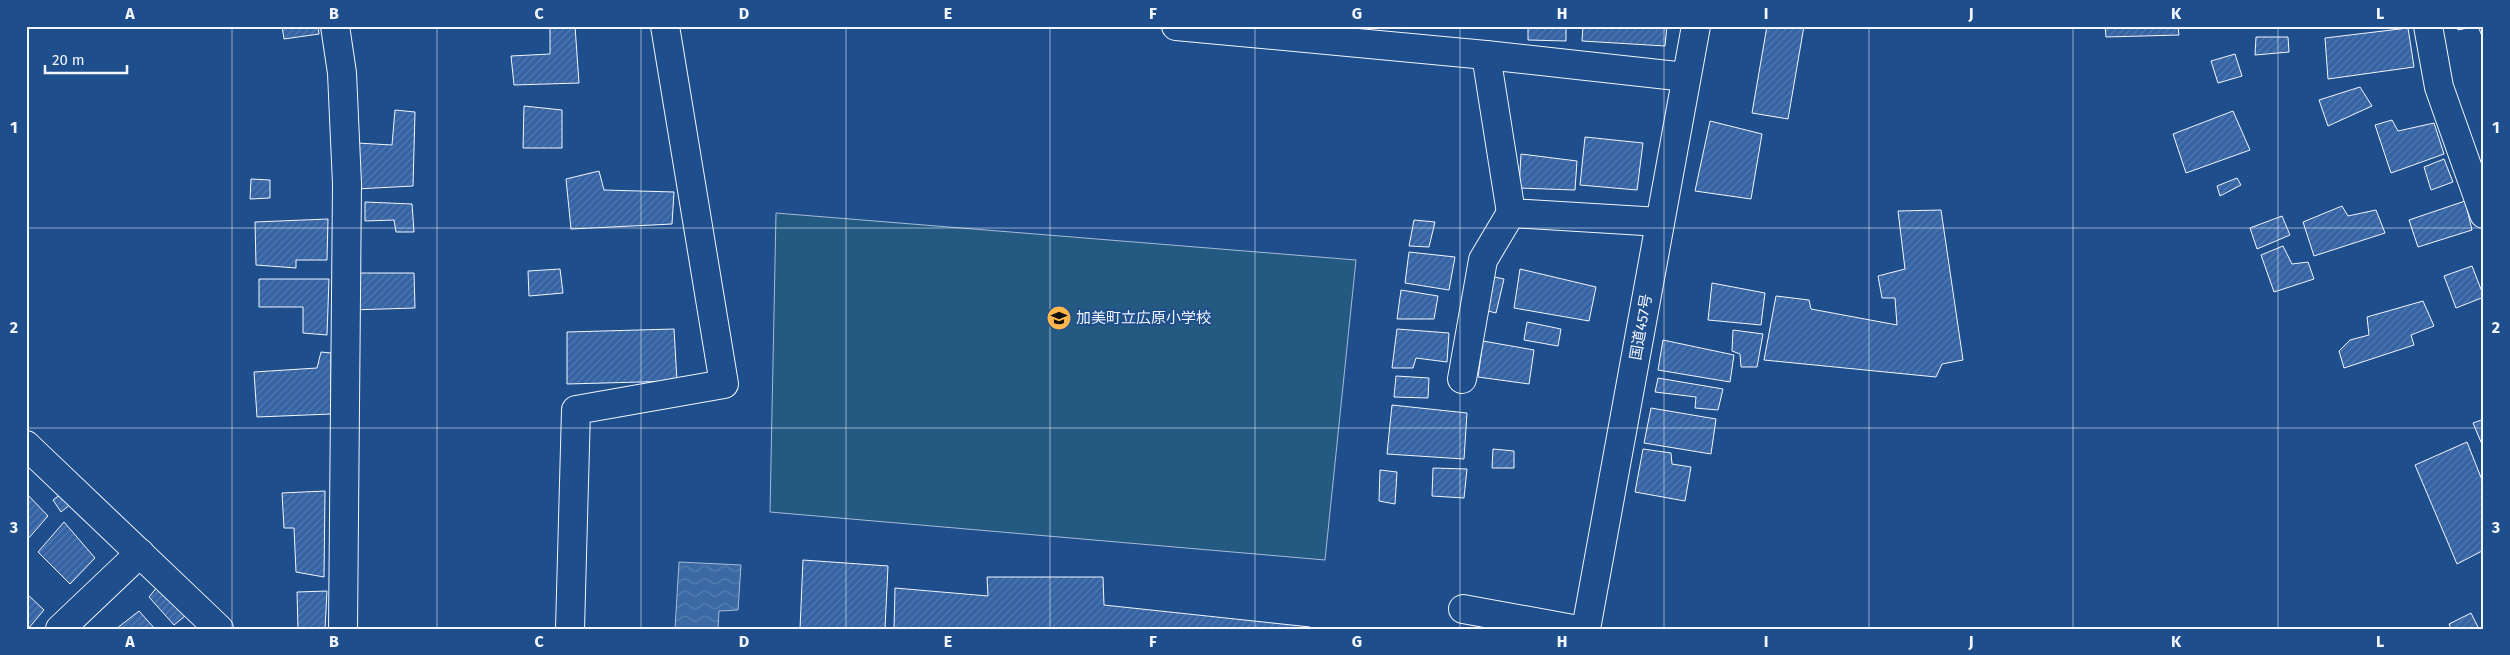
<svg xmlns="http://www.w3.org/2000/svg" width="2510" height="655" font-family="'Fira Sans','Noto Sans JP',sans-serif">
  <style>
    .pitch { fill: #245a82; stroke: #a8bbd7 }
    .water { fill: url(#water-waves); stroke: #a8bbd7 }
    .building { fill: url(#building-hatch); stroke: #f2f6ff }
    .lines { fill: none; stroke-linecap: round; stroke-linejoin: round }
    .minor-casing { stroke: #f2f6ff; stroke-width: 30 }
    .highway-casing { stroke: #f2f6ff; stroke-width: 30 }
    .minor { stroke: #1f4e8c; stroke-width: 28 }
    .highway { stroke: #1f4e8c; stroke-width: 28 }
    .grid { fill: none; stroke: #f2f6ff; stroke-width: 1; stroke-opacity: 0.55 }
    .labels { text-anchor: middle; stroke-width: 4; stroke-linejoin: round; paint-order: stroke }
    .poi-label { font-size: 15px; fill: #f2f6ff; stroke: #1f4e8c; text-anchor: start }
    .street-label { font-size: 15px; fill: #f2f6ff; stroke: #1f4e8c }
    .neatline { fill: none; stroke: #f2f6ff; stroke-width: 2 }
    .grid-label { font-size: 16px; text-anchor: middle; font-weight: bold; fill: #f2f6ff }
  </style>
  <defs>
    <pattern id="water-waves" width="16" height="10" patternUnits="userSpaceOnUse" patternTransform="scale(1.25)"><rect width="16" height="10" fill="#3b69a3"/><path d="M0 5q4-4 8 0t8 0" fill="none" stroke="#587fb1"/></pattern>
    <pattern id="building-hatch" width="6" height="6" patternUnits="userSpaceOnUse" patternTransform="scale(1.25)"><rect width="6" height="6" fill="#3563a3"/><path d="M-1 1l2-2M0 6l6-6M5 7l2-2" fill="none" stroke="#537ab1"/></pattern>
  </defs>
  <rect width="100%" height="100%" fill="#1f4e8c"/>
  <polygon class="pitch" points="776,213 1356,260 1325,560 770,512"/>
  <polygon class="water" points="679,562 741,565 738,610 719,611 718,629 675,629"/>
  <g class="building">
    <polygon points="282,26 318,26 319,34 284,39"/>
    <polygon points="550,26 575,26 579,83 514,85 511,56 550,54"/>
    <polygon points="1528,26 1566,26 1566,41 1528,40"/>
    <polygon points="1583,26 1667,26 1665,46 1582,41"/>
    <polygon points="1767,26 1804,26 1788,119 1752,113"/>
    <polygon points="2105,26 2178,26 2179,35 2106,37"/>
    <polygon points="2456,26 2484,26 2484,41 2478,26 2458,30"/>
    <polygon points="2408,28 2414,67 2328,79 2325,38"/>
    <polygon points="2256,37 2288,37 2289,52 2255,55"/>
    <polygon points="2235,54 2242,76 2218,83 2211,61"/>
    <polygon points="2360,87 2372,106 2328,126 2319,100"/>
    <polygon points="524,106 562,110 562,148 523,148"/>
    <polygon points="395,110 415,112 413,186 356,189 357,143 392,145"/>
    <polygon points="2233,111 2250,150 2186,173 2173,134"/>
    <polygon points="2392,120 2398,131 2434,123 2444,154 2391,173 2375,125"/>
    <polygon points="1710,121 1762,134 1751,199 1695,191"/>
    <polygon points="1585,137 1643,143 1637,190 1580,185"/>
    <polygon points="1521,154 1577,161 1575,190 1519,188"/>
    <polygon points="2444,159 2453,182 2431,190 2424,167"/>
    <polygon points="599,171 604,190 674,192 672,224 571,229 566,179"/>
    <polygon points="2237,178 2241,185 2220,196 2217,186"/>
    <polygon points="251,179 270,180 270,198 250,199"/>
    <polygon points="2465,201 2472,230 2418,247 2409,220"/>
    <polygon points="365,202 412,204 414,232 396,232 394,220 365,221"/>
    <polygon points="2342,206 2348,216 2376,210 2385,233 2314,256 2303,222"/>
    <polygon points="1941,210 1963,360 1942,364 1936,377 1764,360 1776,296 1809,300 1811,309 1897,325 1895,298 1882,298 1878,276 1905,269 1898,211"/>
    <polygon points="2282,216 2290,235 2257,249 2250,228"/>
    <polygon points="328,219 327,260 296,260 296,268 256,265 255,222"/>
    <polygon points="1414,220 1435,222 1429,247 1409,246"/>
    <polygon points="2283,246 2292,264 2308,262 2314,279 2274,292 2261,255"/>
    <polygon points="1409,252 1455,257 1449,290 1405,283"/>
    <polygon points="2472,266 2484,297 2456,308 2444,276"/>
    <polygon points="560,269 563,293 529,296 528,271"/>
    <polygon points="1520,269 1596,287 1589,321 1514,308"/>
    <polygon points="350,273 414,273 415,308 350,310"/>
    <polygon points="1490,276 1504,279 1496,313 1484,310"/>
    <polygon points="259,279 329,279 327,335 303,333 303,307 259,307"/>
    <polygon points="1712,283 1765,293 1761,325 1708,320"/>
    <polygon points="1401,290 1438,296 1434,319 1397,319"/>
    <polygon points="2423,301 2434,326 2411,335 2414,345 2344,368 2339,351 2350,340 2369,335 2367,317"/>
    <polygon points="1527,322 1561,329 1558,346 1524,340"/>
    <polygon points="674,329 677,381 567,384 567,332"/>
    <polygon points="1397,329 1449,333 1447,362 1416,358 1413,368 1392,368"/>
    <polygon points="1733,330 1763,334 1757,367 1741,367 1740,354 1732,351"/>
    <polygon points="1663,340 1734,355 1730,382 1658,370"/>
    <polygon points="1483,341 1534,350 1529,384 1478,377"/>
    <polygon points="321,352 331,353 331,414 257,417 254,372 317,368"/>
    <polygon points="1396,376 1429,378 1428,398 1394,397"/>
    <polygon points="1658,378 1723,389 1718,410 1695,408 1696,397 1655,392"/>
    <polygon points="1392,405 1467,413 1464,459 1387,454"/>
    <polygon points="1651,408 1716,419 1711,454 1644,443"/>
    <polygon points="2484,419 2484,449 2473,423"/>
    <polygon points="2467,442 2484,485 2484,550 2457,564 2415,465"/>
    <polygon points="1493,449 1514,451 1514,468 1492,468"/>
    <polygon points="1643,449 1671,453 1672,464 1691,467 1685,501 1635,492"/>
    <polygon points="1433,468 1467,469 1464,498 1432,496"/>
    <polygon points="1380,470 1397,472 1395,504 1379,501"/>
    <polygon points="65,491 72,503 61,512 53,500"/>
    <polygon points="325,491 324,577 296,572 294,528 284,528 282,493"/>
    <polygon points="26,493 48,516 27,540 26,540"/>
    <polygon points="64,522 95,558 70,584 38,552"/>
    <polygon points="803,560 888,566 885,629 800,629"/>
    <polygon points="987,577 1103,577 1104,605 1310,627 1310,629 894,629 895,588 988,596"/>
    <polygon points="157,587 185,616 174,625 149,597"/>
    <polygon points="327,591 325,629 298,629 297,592"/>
    <polygon points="26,593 44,610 28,629 26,629"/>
    <polygon points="139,611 155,629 116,629"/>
    <polygon points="2471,613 2479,629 2451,629 2449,624"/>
  </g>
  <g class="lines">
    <defs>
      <g id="minor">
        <polyline points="335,26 342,73 347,184 343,629"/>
        <polyline points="1176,26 1486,55 1511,213 1660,222"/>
        <polyline points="2428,26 2439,87 2484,214"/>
        <polyline points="1486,55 1686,77"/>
        <polyline points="1462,379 1483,260 1511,213"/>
        <polyline points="26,445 219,629"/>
        <polyline points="1463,609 1573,629"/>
        <polyline points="60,629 140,553"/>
        <polyline points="570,629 576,410 724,384 665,26"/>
      </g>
      <polyline id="highway" points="1586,629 1696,26"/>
    </defs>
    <use href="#minor" class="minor-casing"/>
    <use href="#highway" class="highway-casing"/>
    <use href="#minor" class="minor"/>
    <use href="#highway" class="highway"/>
  </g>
  <path class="grid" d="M232,26V629M437,26V629M641,26V629M846,26V629M1050,26V629M1255,26V629M1460,26V629M1664,26V629M1869,26V629M2073,26V629M2278,26V629M26,228H2484M26,428H2484"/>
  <defs>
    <symbol id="school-disc" viewBox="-11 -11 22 22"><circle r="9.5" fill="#ffb74d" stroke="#1f4e8c"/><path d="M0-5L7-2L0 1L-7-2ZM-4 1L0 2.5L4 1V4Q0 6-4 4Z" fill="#111"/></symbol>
  </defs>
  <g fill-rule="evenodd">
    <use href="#school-disc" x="1045" y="304" width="28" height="28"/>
  </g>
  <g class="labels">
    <g class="poi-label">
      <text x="1076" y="323">加美町立広原小学校</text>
    </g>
    <g class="street-label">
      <text transform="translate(1641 327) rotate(-80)" y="5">国道457号</text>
    </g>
  </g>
  <rect width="2510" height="655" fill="none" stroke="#1f4e8c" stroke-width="55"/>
  <path d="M45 65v8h82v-8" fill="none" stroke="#f2f6ff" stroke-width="2.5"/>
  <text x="52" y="65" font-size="15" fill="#f2f6ff" stroke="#1f4e8c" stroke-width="4" paint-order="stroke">20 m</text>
  <rect x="28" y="28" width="2454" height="600" class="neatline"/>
  <g class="grid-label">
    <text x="130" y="19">A</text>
    <text x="334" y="19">B</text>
    <text x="539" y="19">C</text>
    <text x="744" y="19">D</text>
    <text x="948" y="19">E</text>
    <text x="1153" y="19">F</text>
    <text x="1357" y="19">G</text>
    <text x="1562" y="19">H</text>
    <text x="1766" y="19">I</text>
    <text x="1971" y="19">J</text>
    <text x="2176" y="19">K</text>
    <text x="2380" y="19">L</text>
    <text x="14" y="133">1</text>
    <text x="2496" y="133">1</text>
    <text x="14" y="333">2</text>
    <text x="2496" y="333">2</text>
    <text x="14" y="533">3</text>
    <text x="2496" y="533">3</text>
    <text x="130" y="647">A</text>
    <text x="334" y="647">B</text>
    <text x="539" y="647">C</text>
    <text x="744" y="647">D</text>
    <text x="948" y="647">E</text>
    <text x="1153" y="647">F</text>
    <text x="1357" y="647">G</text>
    <text x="1562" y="647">H</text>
    <text x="1766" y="647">I</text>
    <text x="1971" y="647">J</text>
    <text x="2176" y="647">K</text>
    <text x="2380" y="647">L</text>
  </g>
</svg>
